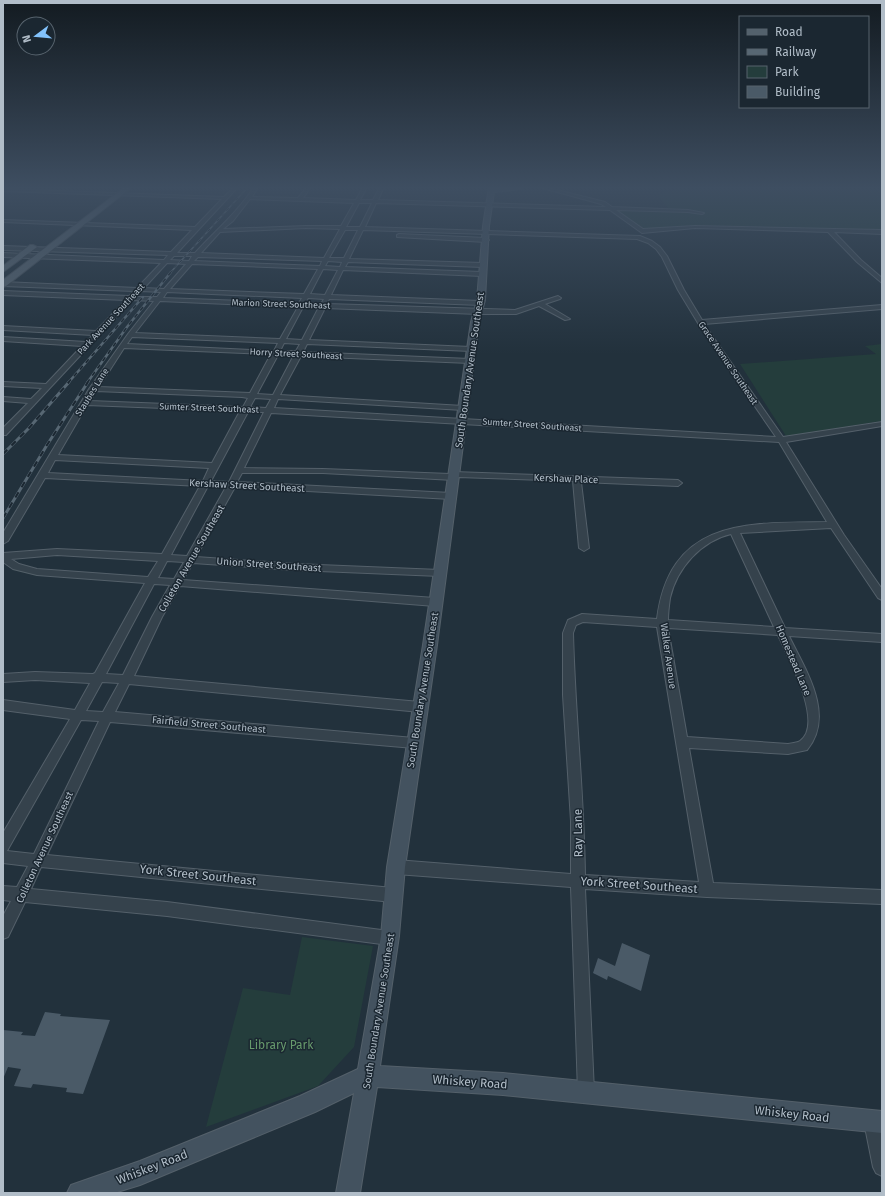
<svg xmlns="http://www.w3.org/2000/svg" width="885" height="1196" font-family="'Fira Sans',sans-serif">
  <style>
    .green { fill: #243d3c }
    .building { fill: #4a5a67 }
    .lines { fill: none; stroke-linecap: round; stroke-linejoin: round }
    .street-casing { stroke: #54606a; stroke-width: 2 }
    .secondary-casing { stroke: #54606a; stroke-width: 2 }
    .primary-casing { stroke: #424e58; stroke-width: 2 }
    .street { fill: #35424c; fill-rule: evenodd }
    .secondary { fill: #43525f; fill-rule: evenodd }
    .primary { fill: #53616c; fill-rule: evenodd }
    .rail-far2-casing { stroke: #576773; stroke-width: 1.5 }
    .rail-far1-casing { stroke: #576773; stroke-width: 2.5 }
    .rail-casing { stroke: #576773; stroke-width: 3 }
    .rail-far2 { stroke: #1b2731; stroke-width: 1; stroke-dasharray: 3.5; stroke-linecap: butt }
    .rail-far1 { stroke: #1b2731; stroke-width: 1.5; stroke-dasharray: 4.5; stroke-linecap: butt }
    .rail { stroke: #1b2731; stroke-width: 2; stroke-dasharray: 6; stroke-linecap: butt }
    .labels { text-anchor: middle; stroke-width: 3; stroke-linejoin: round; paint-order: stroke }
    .far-street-label { font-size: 9px; fill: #b1bdc8; stroke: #1b2731 }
    .street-label { font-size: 10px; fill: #b1bdc8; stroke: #1b2731 }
    .near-street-label { font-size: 12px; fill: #b1bdc8; stroke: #1b2731 }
    .near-park-label { font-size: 12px; fill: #679a6c; stroke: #1b2731 }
  </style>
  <rect width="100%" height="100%" fill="#22313c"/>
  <g class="green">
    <polygon points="674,187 882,187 882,230 694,225 643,229 616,210 670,210 659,197 660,194 666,194 663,192 676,190"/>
    <polygon points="882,344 882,421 786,436 740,364 876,354 865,346"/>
    <polygon points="302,937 373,946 354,1047 318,1086 206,1127 243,988 290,995"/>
  </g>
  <g class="building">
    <polygon points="622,943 650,955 641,991 608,976 607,980 593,973 598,958 615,966"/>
    <polygon points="45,1012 61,1014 60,1016 110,1020 83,1094 66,1092 67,1088 33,1084 31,1088 14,1086 21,1069 8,1067 3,1079 3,1030 23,1032 21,1035 35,1036"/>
  </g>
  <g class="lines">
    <defs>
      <g id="street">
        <path d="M234,187H238L177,253H195C215,231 238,212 254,187H258L252,197L298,198L307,187H311L303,198L356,200L363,187H367L360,200H373L380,187H384L378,200L606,207L601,204L539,187H545L605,202L612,207L688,210L704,213L702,214L688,212L616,210L643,229L695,226L882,230V234L834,232L861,260L882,278V283L857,262L828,232L695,228L642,233L610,210L376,203L365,227L640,236L652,241L660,247L667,256L684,290L702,320L882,305V309L704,324L783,437L882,422V426L786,442L844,535L882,589V600L878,598L831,528L740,533L785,628L882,634V642L789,636C805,669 836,715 807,750L788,754L689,748L713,883L882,890V904L707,897L585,889L594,1092L592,1098L586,1100L580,1098L578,1092L571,887L396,874L391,872L389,867L391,862L396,860L571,874V821L563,695V633L568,620L582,614L657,619C670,518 747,523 827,522L779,442L271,413L244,468L323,469L450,474L454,472L678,480L682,483L678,486L581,482L589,548L584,551L579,548L573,481L458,477L454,480L323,473H242L237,482L451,493L455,496L451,499L235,487L196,557L295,564L440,570L445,573L440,576L295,570L193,563L183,580L435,598L439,599L440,602L439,605L435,606L180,586L162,617L134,676L420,702L424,704L426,707L424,710L420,712L129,684L115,712L414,738L418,739L420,743L418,747L414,748L110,722L47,855L393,888L398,890L400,895L398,900L393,902L41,867L31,889L167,902L389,931L394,933L396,938L394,943L389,945L167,916L25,902L8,937L3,939V916L11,901L3,900V886L17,887L28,866L3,863V833L70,719L3,710V700L75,710L90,683L35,680L3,682V674L35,672L93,674L95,673L145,583L37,575L13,569L3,562V553L57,549L162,554L200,486L45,478L8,541L3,544V533L89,389L128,334L154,301L132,300L6,435H3V428L28,403L3,401V397L31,399L42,388L3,386V382L46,384L82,346L3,341V337L86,342L93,335L3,330V326L96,331L126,300L3,295V291L129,296L134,291L3,286V282L137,288L161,263L3,257V253L164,260L168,255L3,250V246L171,252L192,230L3,222V220L195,227L222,199L3,191V189L224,197ZM250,199L354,203L341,226H306L223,229L233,221ZM359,203H372L360,227H346ZM306,228L340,229L324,258L201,253L220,232ZM345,230H358L344,258H329ZM363,230L637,239L648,243L656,249L662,257L678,290L701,328L776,437L274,408L278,399L463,410L467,408L463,406L280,395L301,356L470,363L473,361L470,359L303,352L307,344L471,351L474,349L471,347L309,340L325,308L478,314H516L539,306L565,320L570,319L545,304L560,299L561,298L558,296L515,310L327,304L329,299L480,305L483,303L480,301L331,295L343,270L482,276L485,274L482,272L345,267L348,262L483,267L486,265L483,263L349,259ZM174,256H192L189,261L170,260ZM198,257L322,261L320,266L194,261ZM328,261L342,262L340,267L325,266ZM167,263L186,264L164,289L144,288ZM192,264L318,269L304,294L170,289ZM323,269L338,270L325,295L310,294ZM141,291L161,292L157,297H136ZM167,292L302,298L299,303L163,298ZM308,298L324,299L321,304L305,303ZM160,301L298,307L280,339L135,333ZM303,307H319L302,340L286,339ZM132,337L278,343L274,351L127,344ZM284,343L300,344L296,351H280ZM124,348L271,354L250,393L99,387ZM278,355H294L273,395L257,394ZM96,391L242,397L248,398L243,407L90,401ZM255,398L271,399L266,408L250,407ZM87,405L240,411L212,463L58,455ZM248,412H264L229,482L211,481ZM55,460L209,468L203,481L48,473ZM208,486L226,487L187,556L171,555ZM731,534L774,627L668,620C668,613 669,605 670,598C677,568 701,541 731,534ZM57,555L158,561L148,577L37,569L19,564L11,559ZM167,561L184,562L174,579L158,578ZM154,584L170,585L152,617L123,675L106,674ZM583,622L657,627L699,882L585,875C584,794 575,714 573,633L576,625ZM668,628L778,635C787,655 825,724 800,741C797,743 791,743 788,744L687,737ZM102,682L119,683L103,712L86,711ZM81,720L99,721L34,854L7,851Z"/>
        <polygon points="399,234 486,238 489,240 486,242 397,237 397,235"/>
        <polygon points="873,1113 879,1116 882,1124 882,1176 876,1173 873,1167 864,1122 867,1116"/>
      </g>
      <polygon id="secondary" points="489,187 524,187 521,189 494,192 489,226 485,300 479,322 437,645 405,867 399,936 380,1066 503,1073 882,1111 882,1133 503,1095 377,1087 360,1193 336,1193 354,1093 315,1112 140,1185 114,1193 67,1193 71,1185 140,1161 300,1096 358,1069 381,936 387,867 423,645 471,322 477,300 483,226"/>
      <g id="primary">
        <polygon points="125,187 132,187 6,286 3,287 3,280"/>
        <polygon points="30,245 33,245 37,247 3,272 3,266"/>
      </g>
    </defs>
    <use href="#street" class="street-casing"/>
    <use href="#secondary" class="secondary-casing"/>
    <use href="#primary" class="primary-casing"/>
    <use href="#street" class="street"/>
    <use href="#secondary" class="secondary"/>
    <use href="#primary" class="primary"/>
    <defs>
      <polyline id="rail-far2" points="170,273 248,187"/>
      <g id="rail-far1">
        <polyline points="68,383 143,297"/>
        <polyline points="87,383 127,327 171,272"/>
      </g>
      <g id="rail">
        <polyline points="3,454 29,428 69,382"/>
        <polyline points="3,518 47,445 88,382"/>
      </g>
    </defs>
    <use href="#rail-far2" class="rail-far2-casing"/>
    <use href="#rail-far1" class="rail-far1-casing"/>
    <use href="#rail" class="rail-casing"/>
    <use href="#rail-far2" class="rail-far2"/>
    <use href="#rail-far1" class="rail-far1"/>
    <use href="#rail" class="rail"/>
  </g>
  <linearGradient id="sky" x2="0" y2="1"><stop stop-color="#131b21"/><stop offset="0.53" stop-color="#3e4e61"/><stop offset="1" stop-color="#3e4e61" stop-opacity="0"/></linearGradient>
  <rect width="885" height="354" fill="url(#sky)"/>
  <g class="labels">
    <g class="far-street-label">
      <text transform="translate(281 304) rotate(2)" y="3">Marion Street Southeast</text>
      <text transform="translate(111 319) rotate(-47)" y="3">Park Avenue Southeast</text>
      <text transform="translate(296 354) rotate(3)" y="3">Horry Street Southeast</text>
      <text transform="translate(728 363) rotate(56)" y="3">Grace Avenue Southeast</text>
      <text transform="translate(92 392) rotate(-58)" y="3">Staubes Lane</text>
      <text transform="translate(209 408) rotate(2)" y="3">Sumter Street Southeast</text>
      <text transform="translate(532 425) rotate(4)" y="3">Sumter Street Southeast</text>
    </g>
    <g class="street-label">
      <text transform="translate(469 370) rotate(-82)" y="4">South Boundary Avenue Southeast</text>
      <text transform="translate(566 478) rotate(2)" y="4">Kershaw Place</text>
      <text transform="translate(247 485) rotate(3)" y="4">Kershaw Street Southeast</text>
      <text transform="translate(191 558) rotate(-60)" y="4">Colleton Avenue Southeast</text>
      <text transform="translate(269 564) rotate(4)" y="4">Union Street Southeast</text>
      <text transform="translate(669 656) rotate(82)" y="4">Walker Avenue</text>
      <text transform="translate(794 660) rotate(67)" y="4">Homestead Lane</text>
      <text transform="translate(422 690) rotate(-81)" y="4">South Boundary Avenue Southeast</text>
      <text transform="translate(209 724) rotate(5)" y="4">Fairfield Street Southeast</text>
      <text transform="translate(44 847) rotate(-65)" y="4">Colleton Avenue Southeast</text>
      <text transform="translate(378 1011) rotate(-81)" y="4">South Boundary Avenue Southeast</text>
    </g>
    <g class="near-street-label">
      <text transform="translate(578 833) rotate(-91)" y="4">Ray Lane</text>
      <text transform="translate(198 875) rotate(6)" y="4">York Street Southeast</text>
      <text transform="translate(639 885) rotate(4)" y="4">York Street Southeast</text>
      <text transform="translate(470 1082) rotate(4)" y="4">Whiskey Road</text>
      <text transform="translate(792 1114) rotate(6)" y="4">Whiskey Road</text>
      <text transform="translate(152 1167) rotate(-21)" y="4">Whiskey Road</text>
    </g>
    <g class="near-park-label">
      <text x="281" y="1049">Library Park</text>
    </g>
  </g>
  <rect width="885" height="1196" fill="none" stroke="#b1bdc8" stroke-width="8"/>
  <rect x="739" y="16" width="130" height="92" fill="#1b2731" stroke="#57636d"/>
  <rect x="747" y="29" width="20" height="6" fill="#53616c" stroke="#57636d"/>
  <text x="775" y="36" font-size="12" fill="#b1bdc8">Road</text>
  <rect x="747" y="49" width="20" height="6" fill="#576773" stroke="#57636d"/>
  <text x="775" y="56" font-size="12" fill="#b1bdc8">Railway</text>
  <rect x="747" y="66" width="20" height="12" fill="#243d3c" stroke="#57636d"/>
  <text x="775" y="76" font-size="12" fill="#b1bdc8">Park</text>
  <rect x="747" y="86" width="20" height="12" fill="#4a5a67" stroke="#57636d"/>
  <text x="775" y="96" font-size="12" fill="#b1bdc8">Building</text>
  <g transform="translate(36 36) rotate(254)"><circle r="19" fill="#1b2731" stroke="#57636d"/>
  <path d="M0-3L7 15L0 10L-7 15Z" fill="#82c2fb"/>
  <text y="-6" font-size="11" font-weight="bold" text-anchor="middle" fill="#b1bdc8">N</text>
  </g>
</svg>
